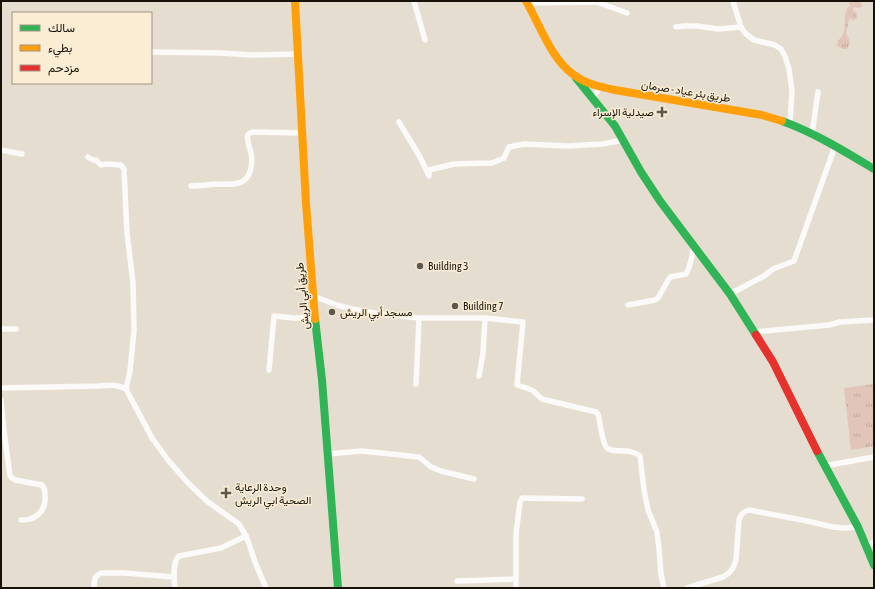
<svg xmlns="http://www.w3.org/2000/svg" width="875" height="589" font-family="'Asap Condensed',Vazirmatn,sans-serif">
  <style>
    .grass { fill: url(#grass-tufts) }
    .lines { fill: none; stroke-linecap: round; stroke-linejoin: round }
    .street { stroke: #fbfaf8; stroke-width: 5.5 }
    .fast { stroke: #30b455; stroke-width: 8 }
    .slow { stroke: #ff9f0a; stroke-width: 8 }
    .jam { stroke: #e5322d; stroke-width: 8 }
    .poi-dot { fill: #5e594f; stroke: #fbecd4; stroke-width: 1.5 }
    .labels { text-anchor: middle; stroke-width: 3; stroke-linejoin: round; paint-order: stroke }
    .street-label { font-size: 11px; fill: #161209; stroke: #fbecd4 }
    .poi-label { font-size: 11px; fill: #161209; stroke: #fbecd4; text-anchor: start }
  </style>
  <defs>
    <pattern id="grass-tufts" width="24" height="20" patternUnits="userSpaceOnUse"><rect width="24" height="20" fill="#e2c5b9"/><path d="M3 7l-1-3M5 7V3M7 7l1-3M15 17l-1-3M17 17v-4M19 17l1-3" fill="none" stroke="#c1a89e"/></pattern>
  </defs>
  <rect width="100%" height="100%" fill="#e5ddd0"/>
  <g class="grass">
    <path d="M849,1H861L862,7L857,8L854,7L853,9V11L856,12L857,19L852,20L851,18L849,19L846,34C850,40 851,43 847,49H843L837,46L838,40L840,39L844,32L845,24V15L848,7H850Z"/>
    <polygon points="874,384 874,446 851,450 844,388"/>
  </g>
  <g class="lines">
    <g class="street">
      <polyline points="414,1 425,40"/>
      <polyline points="733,1 741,27 745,33 754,40 775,45 781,49 785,56 789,69 792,91 790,124"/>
      <polyline points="527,3 597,2 627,13"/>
      <polyline points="676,27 684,26 697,26 718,29 741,27"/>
      <polyline points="151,52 221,53 253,55 298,54"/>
      <polyline points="594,100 595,94 601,86"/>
      <polyline points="399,122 420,157 429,176 429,170 454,164 492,163 504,158 507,151 509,147 524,144 568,146 603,144 623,140"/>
      <polyline points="812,134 818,92"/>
      <polyline points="1,150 22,154"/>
      <polyline points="88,157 93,160 96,160 101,165 106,164 121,165 124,169 127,233 133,283 134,331 130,371 126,389"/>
      <path d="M191,186C199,186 207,185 215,184C224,184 236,186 243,181C251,177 253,162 251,153C250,148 246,140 248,135C249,133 251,133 253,132L302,133"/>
      <polyline points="730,294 764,276 773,269 794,261 835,146"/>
      <path d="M313,296L337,305L352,309L380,314L419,318H485L523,322L517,385L532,390L542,399L596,412L598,414C600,421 602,443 607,448C613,454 630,447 640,456L644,490L648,510L657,532L659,549L661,574L664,588"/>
      <path d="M628,305L655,300L658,298L670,277L686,274C691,266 692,255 694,246"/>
      <polyline points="1,329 16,329"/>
      <polyline points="754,332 829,325 840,322 874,320"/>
      <polyline points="269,370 274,316 293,318 315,318"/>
      <polyline points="479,376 483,353 485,318"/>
      <polyline points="416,384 419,318"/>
      <path d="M1,388L98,386C108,385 117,384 126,389L152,438L168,460L188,483L208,502L239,524L246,536L249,544L255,562L266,588"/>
      <path d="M1,400L4,431L10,476L15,480L42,485C45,489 45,492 45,497C46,507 40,516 30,519C27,520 24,520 21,520"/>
      <polyline points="327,454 362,451 419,457 431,467 441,471 474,479"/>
      <polyline points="824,466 874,457"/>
      <polyline points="865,544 874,543"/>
      <polyline points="457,581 516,579"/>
      <path d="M94,588C94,581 94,576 101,573H124L174,577"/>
      <path d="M175,588C174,579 172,563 179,556L221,548L246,536"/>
      <polyline points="516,588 516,534 520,502 522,498 582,499"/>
      <path d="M687,588L723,577L729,573L733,568L736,560L739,520C741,514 743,512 749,510L807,521L833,527L844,528L858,527"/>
    </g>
    <g class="fast">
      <polyline points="576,78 615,126 641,172 660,201 730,294 756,335"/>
      <path d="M782,121C815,133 844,151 874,169"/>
      <polyline points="315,319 322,380 338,588"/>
      <polyline points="817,451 858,527 874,565"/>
    </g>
    <g class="slow">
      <polyline points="295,1 306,203 315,319"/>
      <path d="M526,1C540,25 551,59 574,75C586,84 601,87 615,90L762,115L782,121"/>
    </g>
    <polyline class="jam" points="756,335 773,362 817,451"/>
  </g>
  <g class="poi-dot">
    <path d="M660 106h4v4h4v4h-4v4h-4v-4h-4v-4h4z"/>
    <circle cx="420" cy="266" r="4"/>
    <circle cx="455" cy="306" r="4"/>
    <circle cx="332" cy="312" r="4"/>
    <path d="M224 487h4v4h4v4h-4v4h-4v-4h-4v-4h4z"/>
  </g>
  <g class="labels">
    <g class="street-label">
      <text transform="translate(686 91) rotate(9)" y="4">طريق بئر عياد - صرمان</text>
      <text transform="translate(302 296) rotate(-95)" y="4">طريق أبي الريش</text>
    </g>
    <g class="poi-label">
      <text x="654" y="116" text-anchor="end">صيدلية الإسراء</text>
      <text x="428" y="270">Building 3</text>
      <text x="463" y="310">Building 7</text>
      <text x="340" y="316">مسجد أبي الريش</text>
      <text x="235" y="491">وحدة الرعاية<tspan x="235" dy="13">الصحية ابي الريش</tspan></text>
    </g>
  </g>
  <rect width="875" height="589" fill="none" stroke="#161209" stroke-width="4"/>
  <rect x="12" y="12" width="140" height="72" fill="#fbecd4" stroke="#9f9583"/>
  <rect x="20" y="25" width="20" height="6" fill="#30b455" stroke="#9f9583"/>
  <text x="48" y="32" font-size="12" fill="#161209">سالك</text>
  <rect x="20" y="45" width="20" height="6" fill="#ff9f0a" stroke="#9f9583"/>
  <text x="48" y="52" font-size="12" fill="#161209">بطيء</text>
  <rect x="20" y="65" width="20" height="6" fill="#e5322d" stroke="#9f9583"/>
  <text x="48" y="72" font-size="12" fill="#161209">مزدحم</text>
</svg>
